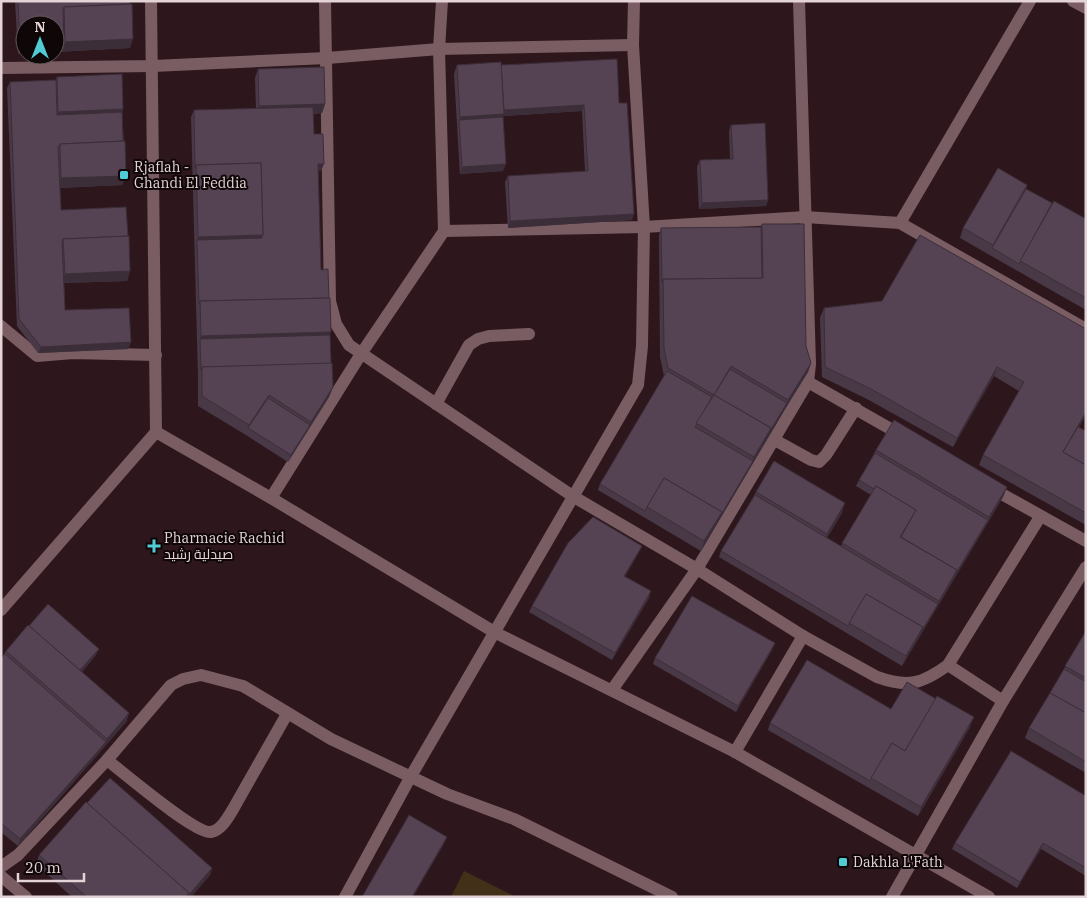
<svg xmlns="http://www.w3.org/2000/svg" width="1087" height="898" font-family="'IBM Plex Serif',Cairo,serif">
  <style>
    .green { fill: #433018 }
    .lines { fill: none; stroke-linecap: round; stroke-linejoin: round }
    .minor { stroke: #795d63; stroke-width: 12 }
    .wall { fill: #493947 }
    .shaded-wall { fill: #3c2e39 }
    .building { fill: #554252; stroke: #3c2e39 }
    .poi-dot { fill: #51ccd5; stroke: #0f0608; stroke-width: 2 }
    .labels { text-anchor: middle; stroke-width: 4; stroke-linejoin: round; paint-order: stroke }
    .poi-label { font-size: 14px; fill: #e4d4d7; stroke: #0f0608; text-anchor: start }
  </style>
  <rect width="100%" height="100%" fill="#2d171c"/>
  <polygon class="green" points="464,871 516,897 451,897"/>
  <g class="lines">
    <g class="minor">
      <path d="M325,1L330,301L336,324L349,345L574,497L697,569L803,636L877,677C908,688 922,684 948,665"/>
      <polyline points="442,1 439,49 444,231 644,227 805,217 900,223 1086,329"/>
      <polyline points="799,1 810,364 808,382 903,436"/>
      <polyline points="1073,1 1086,8"/>
      <polyline points="1,68 153,66 327,58 439,49 633,45"/>
      <polyline points="900,223 1030,1"/>
      <polyline points="1,326 37,356 73,353 156,355"/>
      <polyline points="436,404 469,345 478,339 489,336 529,334"/>
      <polyline points="156,432 271,498 496,633 735,752 989,897"/>
      <polyline points="773,439 811,460 819,462 826,455 856,408"/>
      <polyline points="991,488 1086,541"/>
      <polyline points="271,498 361,354 444,231"/>
      <polyline points="1,610 156,432 151,1"/>
      <polyline points="612,690 697,569 808,382"/>
      <polyline points="1003,701 948,665 1040,517"/>
      <polyline points="735,752 803,636"/>
      <path d="M107,760C123,772 195,834 211,832C221,830 227,819 232,811L287,714"/>
      <polyline points="1,867 18,855 107,760 171,685 183,679 201,675 243,686 331,739 447,794 514,819 672,897"/>
      <polyline points="1,876 26,897"/>
      <polyline points="345,897 411,776 638,385 642,346 644,227 633,45 634,1"/>
      <polyline points="892,897 1003,701 1086,567"/>
    </g>
  </g>
  <g class="wall">
    <polygon points="15,1 130,1 130,48 55,52 55,25 25,53 18,54"/>
    <polygon points="457,65 501,65 619,103 632,220 508,228 505,182 508,176 585,171 582,111 503,116 503,171 460,174 454,74"/>
    <polygon points="258,69 325,104 322,113 313,114 314,134 321,171 318,171 321,270 330,335 331,364 333,387 329,397 288,462 246,435 198,406 198,376 191,117 194,110 256,109 255,78"/>
    <polygon points="57,77 123,109 122,112 126,176 122,185 60,188 61,210 128,236 130,271 127,281 64,283 65,310 131,342 128,349 38,353 17,326 7,88 10,82 56,80"/>
    <polygon points="731,125 768,200 766,206 699,209 697,167 700,160 730,159 729,131"/>
    <polygon points="1027,185 1026,189 1052,203 1086,219 1086,310 960,238 963,228"/>
    <polygon points="762,224 811,363 808,372 785,409 701,551 598,490 600,484 664,376 660,357 659,235 661,228 761,227"/>
    <polygon points="920,235 1079,427 1086,431 1086,525 979,465 983,455 1019,391 994,376 953,447 867,399 822,377 820,318 824,308 882,301"/>
    <polygon points="876,450 1007,487 1003,497 902,666 719,557 721,551 756,492 842,513 827,538 841,546 871,495 856,486 859,480"/>
    <polygon points="642,546 639,552 625,576 649,598 612,660 529,612 532,606"/>
    <polygon points="1086,631 1086,773 1025,738 1029,728 1050,693"/>
    <polygon points="772,650 736,712 653,664 655,658"/>
    <polygon points="6,651 96,655 82,672 129,713 126,722 18,846 1,832 1,658 4,654"/>
    <polygon points="891,709 970,727 918,816 768,730 770,723"/>
    <polygon points="1086,796 1086,876 1041,849 1017,888 952,849 955,843"/>
    <polygon points="39,855 212,868 210,875 191,897 72,897 36,864"/>
  </g>
  <g class="shaded-wall">
    <polygon points="133,39 130,48 55,52 55,46 64,45 65,42"/>
    <polygon points="20,47 25,47 25,53 18,54"/>
    <polygon points="325,104 322,113 256,115 259,106"/>
    <polygon points="584,105 582,111 503,116 500,124 459,120 457,126 460,117 502,110"/>
    <polygon points="123,109 120,119 55,121 58,112"/>
    <polygon points="318,164 324,164 321,171 316,171"/>
    <polygon points="506,164 503,171 460,174 462,167"/>
    <polygon points="126,176 122,185 57,188 61,178"/>
    <polygon points="768,200 766,206 699,209 702,203"/>
    <polygon points="634,214 632,220 508,228 510,221"/>
    <polygon points="263,235 259,245 197,240 198,237"/>
    <polygon points="130,271 127,281 61,283 65,274"/>
    <polygon points="331,332 327,342 200,339 201,336"/>
    <polygon points="131,342 128,349 38,353 41,347"/>
    <polygon points="811,363 808,372 785,409 701,551 704,541 788,400"/>
    <polygon points="997,367 994,376 953,447 957,438"/>
    <polygon points="333,387 329,397 288,462 291,455 310,425 311,422"/>
    <polygon points="1086,412 1086,415 1063,456 1062,455"/>
    <polygon points="1007,487 1003,497 986,526 989,517"/>
    <polygon points="845,503 842,513 823,544 827,534"/>
    <polygon points="988,520 986,526 902,666 906,656"/>
    <polygon points="642,546 639,552 622,582 624,576"/>
    <polygon points="651,591 649,598 612,660 615,653"/>
    <polygon points="775,643 772,650 736,712 738,706"/>
    <polygon points="99,649 96,655 76,679 78,673"/>
    <polygon points="129,713 126,722 103,748 107,739"/>
    <polygon points="974,717 970,727 918,816 921,807"/>
    <polygon points="106,742 103,748 18,846 20,839"/>
    <polygon points="447,837 444,844 413,897 412,897"/>
    <polygon points="1043,843 1041,849 1017,888 1020,882"/>
    <polygon points="212,868 210,875 191,897 186,897"/>
  </g>
  <g class="building">
    <polygon points="18,1 130,1 130,4 64,7 63,10 64,45 55,46 55,25 25,25 25,47 20,47"/>
    <polygon points="132,4 133,39 65,42 64,7"/>
    <polygon points="617,59 619,103 627,103 634,214 510,221 508,176 588,171 584,105 504,110 501,65"/>
    <polygon points="501,62 504,114 460,117 457,65"/>
    <polygon points="324,67 325,104 259,106 258,69"/>
    <polygon points="122,74 123,109 58,112 57,77"/>
    <polygon points="56,80 57,115 122,112 123,141 60,144 58,147 61,210 126,207 128,236 63,239 62,242 65,310 129,308 131,342 41,347 19,319 10,82"/>
    <polygon points="313,107 314,134 323,134 324,164 318,164 321,270 328,269 329,298 200,301 199,304 197,240 262,238 262,235 263,235 261,163 196,165 195,168 194,110"/>
    <polygon points="503,117 506,164 462,167 459,120"/>
    <polygon points="765,123 768,200 702,203 700,160 733,159 731,125"/>
    <polygon points="125,141 126,176 61,178 60,144"/>
    <polygon points="261,163 263,235 198,237 196,165"/>
    <polygon points="998,168 1027,185 993,245 963,228"/>
    <polygon points="1026,189 1052,203 1019,264 992,248"/>
    <polygon points="1054,201 1086,219 1086,298 1020,261"/>
    <polygon points="762,224 804,224 806,346 811,363 788,400 731,366 714,395 668,368 664,348 663,279 763,278"/>
    <polygon points="761,227 762,278 663,279 662,282 661,228"/>
    <polygon points="920,235 1086,329 1086,412 1063,452 1086,465 1086,513 983,455 1024,382 997,367 957,438 871,389 825,367 824,308 882,301"/>
    <polygon points="129,236 130,271 65,274 63,239"/>
    <polygon points="330,298 331,332 201,336 200,301"/>
    <polygon points="330,335 331,364 202,367 201,370 200,339"/>
    <polygon points="332,363 333,387 311,422 269,395 249,425 202,396 202,367"/>
    <polygon points="730,369 787,403 770,431 771,428 714,395"/>
    <polygon points="667,371 712,397 695,427 753,461 721,515 722,512 664,478 645,511 600,484"/>
    <polygon points="714,395 771,428 754,457 696,423"/>
    <polygon points="268,398 310,425 291,455 248,428"/>
    <polygon points="894,420 1007,487 989,517 876,450"/>
    <polygon points="1078,427 1086,431 1086,465 1063,452"/>
    <polygon points="875,453 988,520 956,573 957,570 901,537 916,510 876,486 874,489 859,480"/>
    <polygon points="774,461 845,503 827,534 756,492"/>
    <polygon points="664,478 722,512 704,541 647,507"/>
    <polygon points="876,486 916,510 900,537 957,570 939,601 842,543"/>
    <polygon points="755,495 938,604 922,630 923,627 866,594 848,626 721,551"/>
    <polygon points="593,517 642,546 624,576 651,591 615,653 532,606 568,543"/>
    <polygon points="866,594 923,627 906,656 849,623"/>
    <polygon points="692,596 775,643 738,706 655,658"/>
    <polygon points="48,604 99,649 80,670 29,626"/>
    <polygon points="28,625 129,713 107,739 6,651"/>
    <polygon points="1086,631 1086,678 1065,666"/>
    <polygon points="5,654 106,742 20,839 1,823 1,658"/>
    <polygon points="807,660 891,709 907,682 936,699 905,751 892,743 870,781 770,723"/>
    <polygon points="1064,669 1086,682 1086,713 1050,693"/>
    <polygon points="1050,693 1086,713 1086,762 1029,728"/>
    <polygon points="937,696 974,717 921,807 871,778 892,743 905,751"/>
    <polygon points="1011,751 1086,796 1086,868 1043,843 1020,882 955,843"/>
    <polygon points="110,778 212,868 188,896 189,893 87,803"/>
    <polygon points="86,802 189,893 186,897 87,897 39,855"/>
    <polygon points="409,815 447,837 412,897 362,897"/>
  </g>
  <g class="poi-dot">
    <rect x="119" y="170" width="10" height="10" rx="2.5"/>
    <path d="M151.5 538.5h5v5h5v5h-5v5h-5v-5h-5v-5h5z"/>
    <rect x="838" y="857" width="10" height="10" rx="2.5"/>
  </g>
  <g class="labels">
    <g class="poi-label">
      <text x="134" y="172">Rjaflah -<tspan x="134" dy="16">Ghandi El Feddia</tspan></text>
      <text x="164" y="543">Pharmacie Rachid<tspan x="164" dy="16">صيدلية رشيد</tspan></text>
      <text x="853" y="867">Dakhla L'Fath</text>
    </g>
  </g>
  <rect width="1087" height="898" fill="none" stroke="#e4d4d7" stroke-width="5"/>
  <g transform="translate(40 40)"><circle r="24" fill="#0f0608" stroke="#64585b"/>
  <path d="M0-4L9 19L0 12L-9 19Z" fill="#51ccd5"/>
  <text y="-8" font-size="14" font-weight="bold" text-anchor="middle" fill="#e4d4d7">N</text>
  </g>
  <path d="M18 873v8h66v-8" fill="none" stroke="#e4d4d7" stroke-width="2.5"/>
  <text x="25" y="873" font-size="15" fill="#e4d4d7" stroke="#0f0608" stroke-width="4" paint-order="stroke">20 m</text>
</svg>
